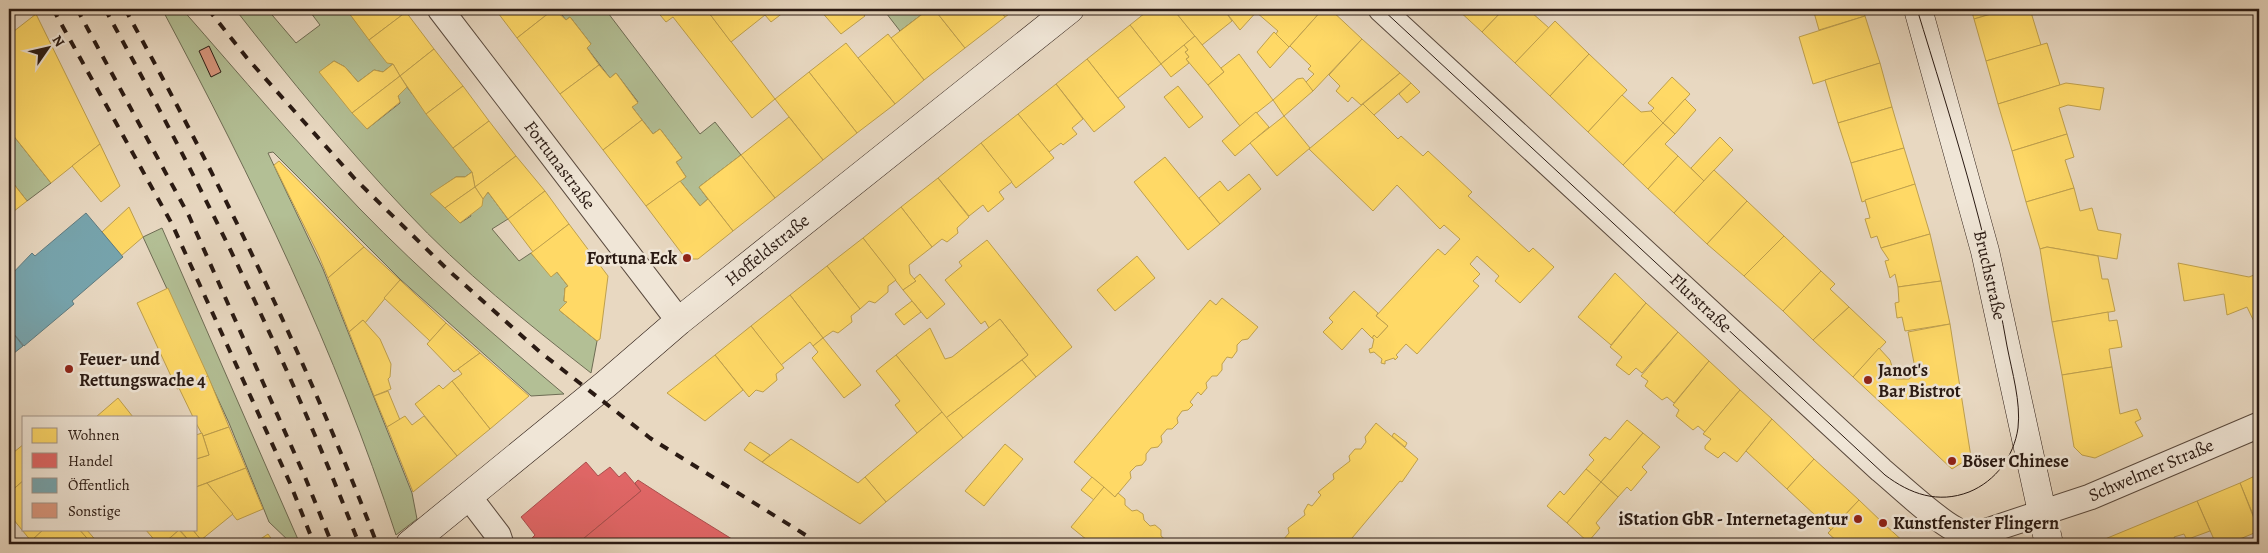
<svg xmlns="http://www.w3.org/2000/svg" width="2268" height="553" font-family="Alegreya,serif">
  <style>
    .green { fill: #b3bf95; stroke: #6e6c54 }
    .homes { fill: #ffd966; stroke: #bfa04d }
    .shops { fill: #e06666; stroke: #a94f4d }
    .public { fill: #76a5af; stroke: #5f7b80 }
    .building { fill: #da987f; stroke: #2a1a13 }
    .lines { fill: none; stroke-linecap: round; stroke-linejoin: round }
    .street-casing { stroke: #5a4a3e; stroke-width: 27 }
    .secondary-casing { stroke: #2a1a13; stroke-width: 29 }
    .street { stroke: #f0e6d7; stroke-width: 25 }
    .secondary { stroke: #f0e6d7; stroke-width: 28 }
    .tram { stroke: #2a1a13; stroke-width: 1 }
    .rail { stroke: #2a1a13; stroke-width: 4; stroke-dasharray: 9 9; stroke-linecap: butt }
    .poi-dot { fill: #8f2418; stroke: #f0e6d7; stroke-width: 2 }
    .labels { text-anchor: middle; stroke-width: 5; stroke-linejoin: round; paint-order: stroke }
    .street-label { font-size: 18px; fill: #2a1a13; stroke: #f0e6d7 }
    .poi-label { font-size: 18px; font-weight: bold; fill: #2a1a13; stroke: #f0e6d7; text-anchor: start }
  </style>
  <rect width="100%" height="100%" fill="#e8d8c1"/>
  <filter id="stains"><feTurbulence type="fractalNoise" baseFrequency=".004" numOctaves="4"/><feColorMatrix values="0 0 0 0 .2 0 0 0 0 .09 0 0 0 0 .02 0 0 0 .5 -.17"/></filter>
  <radialGradient id="worn" r=".72"><stop offset=".6" stop-color="#630" stop-opacity="0"/><stop offset="1" stop-color="#630" stop-opacity=".3"/></radialGradient>
  <g class="green">
    <path d="M162,9H182C241,76 298,144 359,208C423,274 494,335 564,394L531,396L401,280L273,152L268,153L323,269L412,493L417,519L396,535C336,351 253,179 162,9Z"/>
    <path d="M235,9H267L296,43L320,25L308,9H346L387,62L393,64L383,72L374,70L358,82L345,67L334,61L320,72L367,129L400,103L398,96L407,87L472,172L465,177H456L431,194L460,223L471,216L470,214L488,192L508,219L492,229L519,261L531,253L551,276L557,272L568,286L565,288L564,301L567,302L559,310L597,341L591,373C527,323 462,271 406,211C345,147 289,78 235,9Z"/>
    <polygon points="557,9 605,9 700,134 715,122 741,155 699,187 708,199 700,206 680,181 686,177 676,162 682,158 660,129 653,134 632,107 638,102 616,73 610,78 587,48 591,44 570,17 566,20"/>
    <polygon points="883,9 929,9 900,31"/>
    <polygon points="9,130 51,183 27,201 9,178"/>
    <polygon points="162,228 300,544 292,544 269,522 229,423 143,237"/>
  </g>
  <g class="homes">
    <polygon points="346,9 404,9 406,12 369,40"/>
    <polygon points="495,9 554,9 517,38"/>
    <polygon points="554,9 566,20 570,17 591,44 587,48 599,65 560,94 517,38"/>
    <polygon points="655,9 706,9 775,99 752,118 673,17 666,22"/>
    <polygon points="706,9 788,9 771,22 765,15 731,42"/>
    <polygon points="819,9 859,9 865,16 841,34"/>
    <polygon points="929,9 934,9 965,48 924,80 891,38"/>
    <polygon points="934,9 999,9 1005,17 965,48"/>
    <polygon points="999,9 1016,9 1005,17"/>
    <polygon points="1150,9 1173,9 1195,36 1161,64 1130,25"/>
    <polygon points="1173,9 1227,9 1225,11 1232,21 1202,45"/>
    <polygon points="1227,9 1259,9 1240,30 1225,11"/>
    <polygon points="1259,9 1323,9 1289,47 1275,35 1278,31 1256,12"/>
    <polygon points="1323,9 1330,9 1362,39 1313,91 1305,83 1314,74 1308,69 1311,66 1290,46"/>
    <polygon points="1457,9 1498,9 1501,12 1482,32"/>
    <polygon points="1504,9 1524,9 1531,12 1549,28 1515,63 1482,32"/>
    <polygon points="1813,9 1863,9 1865,16 1819,30"/>
    <polygon points="1971,9 2008,9 1974,19"/>
    <polygon points="2008,9 2030,9 2041,45 1986,61 1974,19"/>
    <polygon points="406,12 434,49 400,76 393,64 387,63 369,40"/>
    <polygon points="36,14 100,144 51,183 9,130 9,35"/>
    <polygon points="1865,16 1880,63 1813,84 1799,37"/>
    <polygon points="1555,21 1589,54 1550,96 1515,63"/>
    <polygon points="1130,25 1161,64 1118,98 1087,59"/>
    <polygon points="1274,32 1289,47 1270,68 1257,52"/>
    <polygon points="888,34 924,80 895,104 858,58"/>
    <polygon points="1195,36 1224,72 1208,85 1186,59 1189,57 1185,52 1188,50 1184,45"/>
    <polygon points="1362,39 1400,73 1361,105 1352,97 1348,102 1336,91 1340,86 1329,75"/>
    <polygon points="846,43 895,104 857,133 809,72"/>
    <polygon points="2047,43 2060,85 1998,104 1986,61"/>
    <polygon points="1184,45 1188,50 1185,52 1189,57 1186,59 1189,63 1171,77 1161,64"/>
    <polygon points="434,49 463,86 426,114 400,76"/>
    <polygon points="1239,54 1273,100 1240,126 1208,85 1224,72 1221,68"/>
    <polygon points="1589,54 1627,90 1588,132 1550,96"/>
    <polygon points="1087,59 1125,107 1094,132 1056,84"/>
    <polygon points="334,61 345,67 358,82 374,70 383,72 393,64 400,76 352,113 319,72"/>
    <polygon points="1880,63 1892,107 1838,123 1825,80"/>
    <polygon points="599,65 610,78 616,73 638,103 632,107 642,120 603,150 560,94"/>
    <polygon points="809,72 857,133 823,160 775,99"/>
    <polygon points="1400,73 1411,83 1374,115 1363,104"/>
    <polygon points="400,76 407,87 398,96 400,102 367,129 352,113"/>
    <polygon points="1672,77 1690,94 1663,123 1651,111 1654,108 1648,103"/>
    <polygon points="1303,78 1313,91 1284,116 1273,100 1297,79"/>
    <polygon points="1411,83 1420,92 1407,103 1399,94"/>
    <polygon points="2066,83 2104,88 2100,110 2068,105 2059,108 2067,134 2012,151 1998,104"/>
    <polygon points="1056,84 1083,119 1072,128 1077,134 1063,145 1061,143 1049,152 1018,114"/>
    <polygon points="463,86 489,121 453,148 426,114"/>
    <polygon points="1178,86 1203,117 1189,128 1164,97"/>
    <polygon points="1622,95 1641,112 1651,111 1663,123 1623,165 1588,132"/>
    <polygon points="1685,99 1696,110 1675,134 1663,123"/>
    <polygon points="1363,104 1398,139 1401,136 1423,156 1428,151 1472,192 1468,196 1529,252 1533,248 1554,267 1520,303 1495,281 1499,276 1477,256 1470,264 1480,274 1473,281 1479,286 1417,354 1406,344 1396,355 1398,357 1395,360 1394,358 1385,361 1385,364 1381,363 1382,359 1374,352 1370,353 1369,349 1372,348 1374,339 1372,338 1374,335 1377,338 1388,326 1376,316 1438,249 1445,255 1460,239 1444,225 1440,229 1397,185 1373,211 1309,149"/>
    <polygon points="1892,107 1904,148 1851,163 1838,123"/>
    <polygon points="1256,112 1269,127 1235,156 1222,141"/>
    <polygon points="1018,114 1054,158 1016,188 981,143"/>
    <polygon points="1284,116 1310,148 1277,176 1250,143"/>
    <polygon points="789,117 823,160 775,198 741,155"/>
    <polygon points="642,120 653,134 660,129 682,158 676,162 686,177 646,206 603,150"/>
    <polygon points="489,121 516,156 475,187 472,172 453,148"/>
    <polygon points="1663,123 1675,134 1665,144 1678,156 1648,189 1623,165"/>
    <polygon points="2067,134 2074,157 2065,160 2074,188 2026,202 2012,151"/>
    <polygon points="1720,137 1733,150 1704,181 1691,168"/>
    <polygon points="981,143 1012,182 999,192 1004,199 988,212 983,205 969,216 938,178"/>
    <polygon points="100,144 120,186 101,202 72,166"/>
    <polygon points="1904,148 1915,184 1862,202 1851,163"/>
    <polygon points="741,155 775,198 733,231 699,187"/>
    <polygon points="516,156 545,191 508,219 488,192 483,199 475,187"/>
    <polygon points="1678,156 1704,181 1674,213 1648,189"/>
    <polygon points="1165,157 1220,224 1188,250 1134,182"/>
    <polygon points="279,161 364,247 328,278 319,256 274,165"/>
    <polygon points="1714,170 1747,201 1707,244 1674,213"/>
    <polygon points="472,172 475,187 445,208 430,194 456,177 465,177"/>
    <polygon points="1249,174 1261,189 1220,224 1199,198 1220,181 1228,191"/>
    <polygon points="9,178 27,201 9,215"/>
    <polygon points="938,178 969,217 957,228 958,233 947,242 942,239 932,247 901,207"/>
    <polygon points="680,181 700,206 708,199 733,231 698,259 686,259 646,206"/>
    <polygon points="1915,184 1930,234 1881,248 1877,236 1871,238 1865,219 1870,218 1865,200"/>
    <polygon points="475,187 483,199 482,206 460,223 445,208"/>
    <polygon points="2074,188 2080,211 2092,208 2098,230 2121,234 2117,259 2047,247 2040,249 2026,202"/>
    <polygon points="545,191 569,224 533,252 508,219"/>
    <polygon points="1747,201 1784,236 1744,276 1707,244"/>
    <polygon points="129,207 143,237 121,256 102,232"/>
    <polygon points="901,207 932,247 909,265 910,274 916,281 903,290 863,238"/>
    <polygon points="569,224 608,276 600,339 597,341 559,310 567,302 564,301 565,288 568,286 557,272 551,277 531,253"/>
    <polygon points="1930,234 1941,281 1898,287 1895,274 1890,278 1885,261 1889,260 1881,248"/>
    <polygon points="1784,236 1821,271 1783,311 1744,276"/>
    <polygon points="863,238 896,280 888,286 888,292 875,303 869,301 860,309 827,266"/>
    <polygon points="987,240 1072,347 1036,377 1022,360 1028,355 1000,319 989,328 985,321 981,324 945,280 962,266 959,262"/>
    <polygon points="364,247 400,280 365,323 363,320 349,332 328,278"/>
    <polygon points="2047,247 2098,256 2102,279 2108,279 2115,311 2052,322 2040,249"/>
    <polygon points="1137,256 1155,278 1115,311 1097,290"/>
    <polygon points="2178,263 2249,277 2259,273 2259,332 2247,307 2227,315 2224,294 2184,301"/>
    <polygon points="827,266 860,309 851,316 852,322 838,333 833,331 823,338 790,295"/>
    <polygon points="1821,271 1835,284 1830,289 1849,307 1813,340 1783,311"/>
    <polygon points="1615,273 1646,303 1611,345 1578,317"/>
    <polygon points="920,274 945,304 927,319 903,290 916,281 914,279"/>
    <polygon points="400,280 446,323 430,341 384,298"/>
    <polygon points="1941,281 1950,324 1905,331 1902,317 1897,318 1895,303 1899,302 1898,287"/>
    <polygon points="168,288 208,376 177,389 137,303"/>
    <polygon points="1354,291 1378,313 1376,316 1388,326 1377,338 1374,335 1372,338 1362,328 1342,350 1323,332 1333,322 1329,318"/>
    <polygon points="790,295 823,338 813,346 810,342 781,365 751,326"/>
    <polygon points="1222,298 1258,327 1248,339 1242,340 1237,345 1237,351 1232,358 1227,357 1222,364 1222,370 1217,376 1212,376 1206,383 1207,388 1201,395 1198,392 1190,402 1193,405 1188,410 1182,411 1177,418 1178,423 1172,429 1167,429 1161,436 1162,442 1158,447 1151,448 1146,454 1146,460 1142,465 1136,466 1130,472 1131,478 1115,497 1074,462 1210,300 1216,305"/>
    <polygon points="912,301 921,312 904,325 895,314"/>
    <polygon points="1646,303 1678,332 1642,373 1636,368 1629,375 1616,365 1622,357 1610,347"/>
    <polygon points="1849,307 1886,342 1853,377 1813,340"/>
    <polygon points="2108,312 2109,321 2117,320 2122,347 2109,349 2112,367 2062,375 2052,322"/>
    <polygon points="1000,319 1028,355 946,418 896,355 930,328 945,359 952,357"/>
    <polygon points="363,320 380,339 391,364 390,377 388,379 391,389 374,396 349,332"/>
    <polygon points="446,323 480,353 454,372 427,344"/>
    <polygon points="1950,324 1971,457 1952,469 1853,377 1879,348 1890,360 1896,379 1909,379 1916,373 1908,332"/>
    <polygon points="751,326 784,368 776,374 777,380 763,392 756,390 749,397 715,355"/>
    <polygon points="1678,332 1709,361 1674,403 1667,397 1662,400 1645,386 1648,381 1641,376"/>
    <polygon points="823,338 861,385 844,398 812,358 818,352 813,346"/>
    <polygon points="480,353 529,396 490,429 452,381 462,374 458,369"/>
    <polygon points="715,355 743,390 705,421 667,393"/>
    <polygon points="896,355 942,412 917,433 895,405 900,401 876,371"/>
    <polygon points="1022,360 1036,377 963,438 946,418"/>
    <polygon points="1709,361 1740,390 1705,432 1698,426 1693,430 1676,416 1679,410 1673,405"/>
    <polygon points="2112,367 2120,414 2137,409 2141,419 2135,422 2143,436 2095,458 2082,455 2074,447 2062,375"/>
    <polygon points="208,376 229,427 203,436 196,423 196,417 193,417 179,388"/>
    <polygon points="452,381 490,429 457,456 415,404 439,385 443,389"/>
    <polygon points="1740,390 1772,419 1737,462 1724,452 1718,458 1705,449 1705,446 1711,439 1703,434"/>
    <polygon points="388,391 400,420 387,427 374,396"/>
    <polygon points="118,398 133,417 96,417"/>
    <polygon points="942,412 963,438 886,502 865,477"/>
    <polygon points="405,416 412,425 424,416 457,456 413,492 387,427"/>
    <polygon points="1772,419 1814,459 1787,489 1746,451"/>
    <polygon points="1627,420 1643,433 1601,482 1586,469 1594,460 1589,455 1605,437 1610,440"/>
    <polygon points="1376,423 1418,459 1402,482 1400,481 1347,544 1275,544 1278,540 1283,540 1289,533 1288,528 1305,515 1304,511 1308,504 1312,506 1321,495 1318,492 1334,479 1333,474 1350,461 1349,456 1355,449 1361,449 1366,442 1365,437"/>
    <polygon points="229,427 246,468 196,487 196,459 209,455 203,436"/>
    <polygon points="202,433 209,455 196,459 196,435"/>
    <polygon points="1394,433 1407,443 1405,447 1392,436"/>
    <polygon points="1643,433 1660,447 1642,467 1647,472 1631,491 1627,487 1618,497 1601,482"/>
    <polygon points="791,439 858,483 865,477 886,502 860,524 762,462"/>
    <polygon points="750,442 770,455 762,462 744,450"/>
    <polygon points="24,444 24,480 9,493 9,456"/>
    <polygon points="1005,444 1023,459 984,506 965,491"/>
    <polygon points="1814,459 1859,500 1831,530 1787,489"/>
    <polygon points="246,468 263,509 237,520 207,483"/>
    <polygon points="1586,469 1601,482 1567,523 1547,506 1560,491 1564,495"/>
    <polygon points="2259,474 2259,529 2240,483"/>
    <polygon points="1092,477 1104,487 1094,500 1081,490"/>
    <polygon points="24,480 24,529 44,529 31,541 9,514 9,493"/>
    <polygon points="1601,482 1618,497 1596,523 1600,528 1588,542 1567,523"/>
    <polygon points="207,483 233,514 201,540 192,529 196,529 196,487"/>
    <polygon points="2240,483 2259,531 2228,544 2216,544 2197,501"/>
    <polygon points="1104,487 1115,497 1118,493 1125,499 1125,505 1132,511 1137,510 1143,514 1144,520 1150,526 1155,525 1161,530 1161,536 1168,542 1174,541 1178,544 1092,544 1071,527"/>
    <polygon points="1859,500 1883,523 1906,544 1840,544 1828,533"/>
    <polygon points="2197,501 2210,531 2191,538 2186,538 2184,534 2174,537 2176,541 2168,544 2104,544 2105,539"/>
    <polygon points="44,529 79,529 92,544 34,544 31,541"/>
    <polygon points="79,529 86,529 99,544 92,544"/>
    <polygon points="145,529 179,529 179,530 163,544 158,544"/>
    <polygon points="179,529 192,529 201,540 205,538 211,544 192,544"/>
    <polygon points="179,530 192,544 163,544"/>
    <polygon points="268,534 275,544 253,544"/>
  </g>
  <g class="shops">
    <polygon points="586,462 598,476 610,467 619,477 625,472 641,491 577,544 535,544 531,539 535,535 521,517"/>
    <polygon points="638,480 669,500 740,544 577,544 641,491 635,483"/>
  </g>
  <g class="public">
    <polygon points="86,213 123,257 72,301 74,304 24,346 9,328 9,277 32,253 35,256"/>
    <polygon points="9,328 23,346 9,357"/>
  </g>
  <polygon class="building" points="209,46 221,72 211,77 199,51"/>
  <g class="lines">
    <defs>
      <g id="street">
        <polyline points="440,9 679,321"/>
        <path d="M1381,9L1881,470C1899,485 1941,525 1961,532C1968,534 1974,534 1981,533L2090,497L2259,425"/>
        <polyline points="469,497 498,535 501,544"/>
      </g>
      <g id="secondary">
        <polyline points="1918,9 1985,251 2049,544"/>
        <polyline points="410,544 606,384 679,321 1070,9"/>
      </g>
    </defs>
    <use href="#street" class="street-casing"/>
    <use href="#secondary" class="secondary-casing"/>
    <use href="#street" class="street"/>
    <use href="#secondary" class="secondary"/>
    <path class="tram" d="M1382,9L1885,475C1910,494 1938,504 1969,492C1996,481 2014,456 2018,428C2021,402 2012,372 2007,346C1987,231 1951,120 1917,9"/>
    <g class="rail">
      <polyline points="53,9 172,224 290,483 314,544"/>
      <polyline points="77,9 189,216 305,477 332,544"/>
      <path d="M105,9C200,181 288,360 359,544"/>
      <path d="M125,9C220,181 307,360 377,544"/>
      <polyline points="208,9 247,58 355,179 448,270 540,352 650,438 820,544"/>
    </g>
  </g>
  <g class="poi-dot">
    <circle cx="687" cy="258" r="5"/>
    <circle cx="69" cy="369" r="5"/>
    <circle cx="1868" cy="380" r="5"/>
    <circle cx="1952" cy="461" r="5"/>
    <circle cx="1858" cy="519" r="5"/>
    <circle cx="1883" cy="523" r="5"/>
  </g>
  <g class="labels">
    <g class="street-label">
      <text transform="translate(560 165) rotate(53)" y="6">Fortunastraße</text>
      <text transform="translate(767 250) rotate(-39)" y="6">Hoffeldstraße</text>
      <text transform="translate(1990 275) rotate(77)" y="6">Bruchstraße</text>
      <text transform="translate(1701 303) rotate(43)" y="6">Flurstraße</text>
      <text transform="translate(2151 470) rotate(-23)" y="6">Schwelmer Straße</text>
    </g>
    <g class="poi-label">
      <text x="677" y="264" text-anchor="end">Fortuna Eck</text>
      <text x="79" y="365">Feuer- und<tspan x="79" dy="21">Rettungswache 4</tspan></text>
      <text x="1878" y="376">Janot's<tspan x="1878" dy="21">Bar Bistrot</tspan></text>
      <text x="1962" y="467">Böser Chinese</text>
      <text x="1848" y="525" text-anchor="end">iStation GbR - Internetagentur</text>
      <text x="1893" y="529">Kunstfenster Flingern</text>
    </g>
  </g>
  <rect width="2268" height="553" fill="none" stroke="#e8d8c1" stroke-width="30"/>
  <rect x="10" y="10" width="2248" height="533" fill="none" stroke="#2a1a13" stroke-width="2.5"/>
  <rect x="15" y="15" width="2238" height="523" fill="none" stroke="#2a1a13"/>
  <rect x="22" y="416" width="175" height="115" fill="#f0e6d7" stroke="#a19489"/>
  <rect x="32" y="428" width="25" height="15" fill="#ffd966" stroke="#a19489"/>
  <text x="68" y="440" font-size="15" fill="#2a1a13">Wohnen</text>
  <rect x="32" y="453" width="25" height="15" fill="#e06666" stroke="#a19489"/>
  <text x="68" y="466" font-size="15" fill="#2a1a13">Handel</text>
  <rect x="32" y="478" width="25" height="15" fill="#76a5af" stroke="#a19489"/>
  <text x="68" y="490" font-size="15" fill="#2a1a13">Öffentlich</text>
  <rect x="32" y="503" width="25" height="15" fill="#da987f" stroke="#a19489"/>
  <text x="68" y="516" font-size="15" fill="#2a1a13">Sonstige</text>
  <g transform="translate(48 48) rotate(56)" stroke="#f0e6d7" stroke-width="4" paint-order="stroke">
  <path d="M0-4L9 19L0 12L-9 19Z" fill="#2a1a13"/>
  <text y="-8" font-size="14" font-weight="bold" text-anchor="middle" fill="#2a1a13">N</text>
  </g>
  <rect width="100%" height="100%" filter="url(#stains)"/>
  <rect width="100%" height="100%" fill="url(#worn)"/>
</svg>
